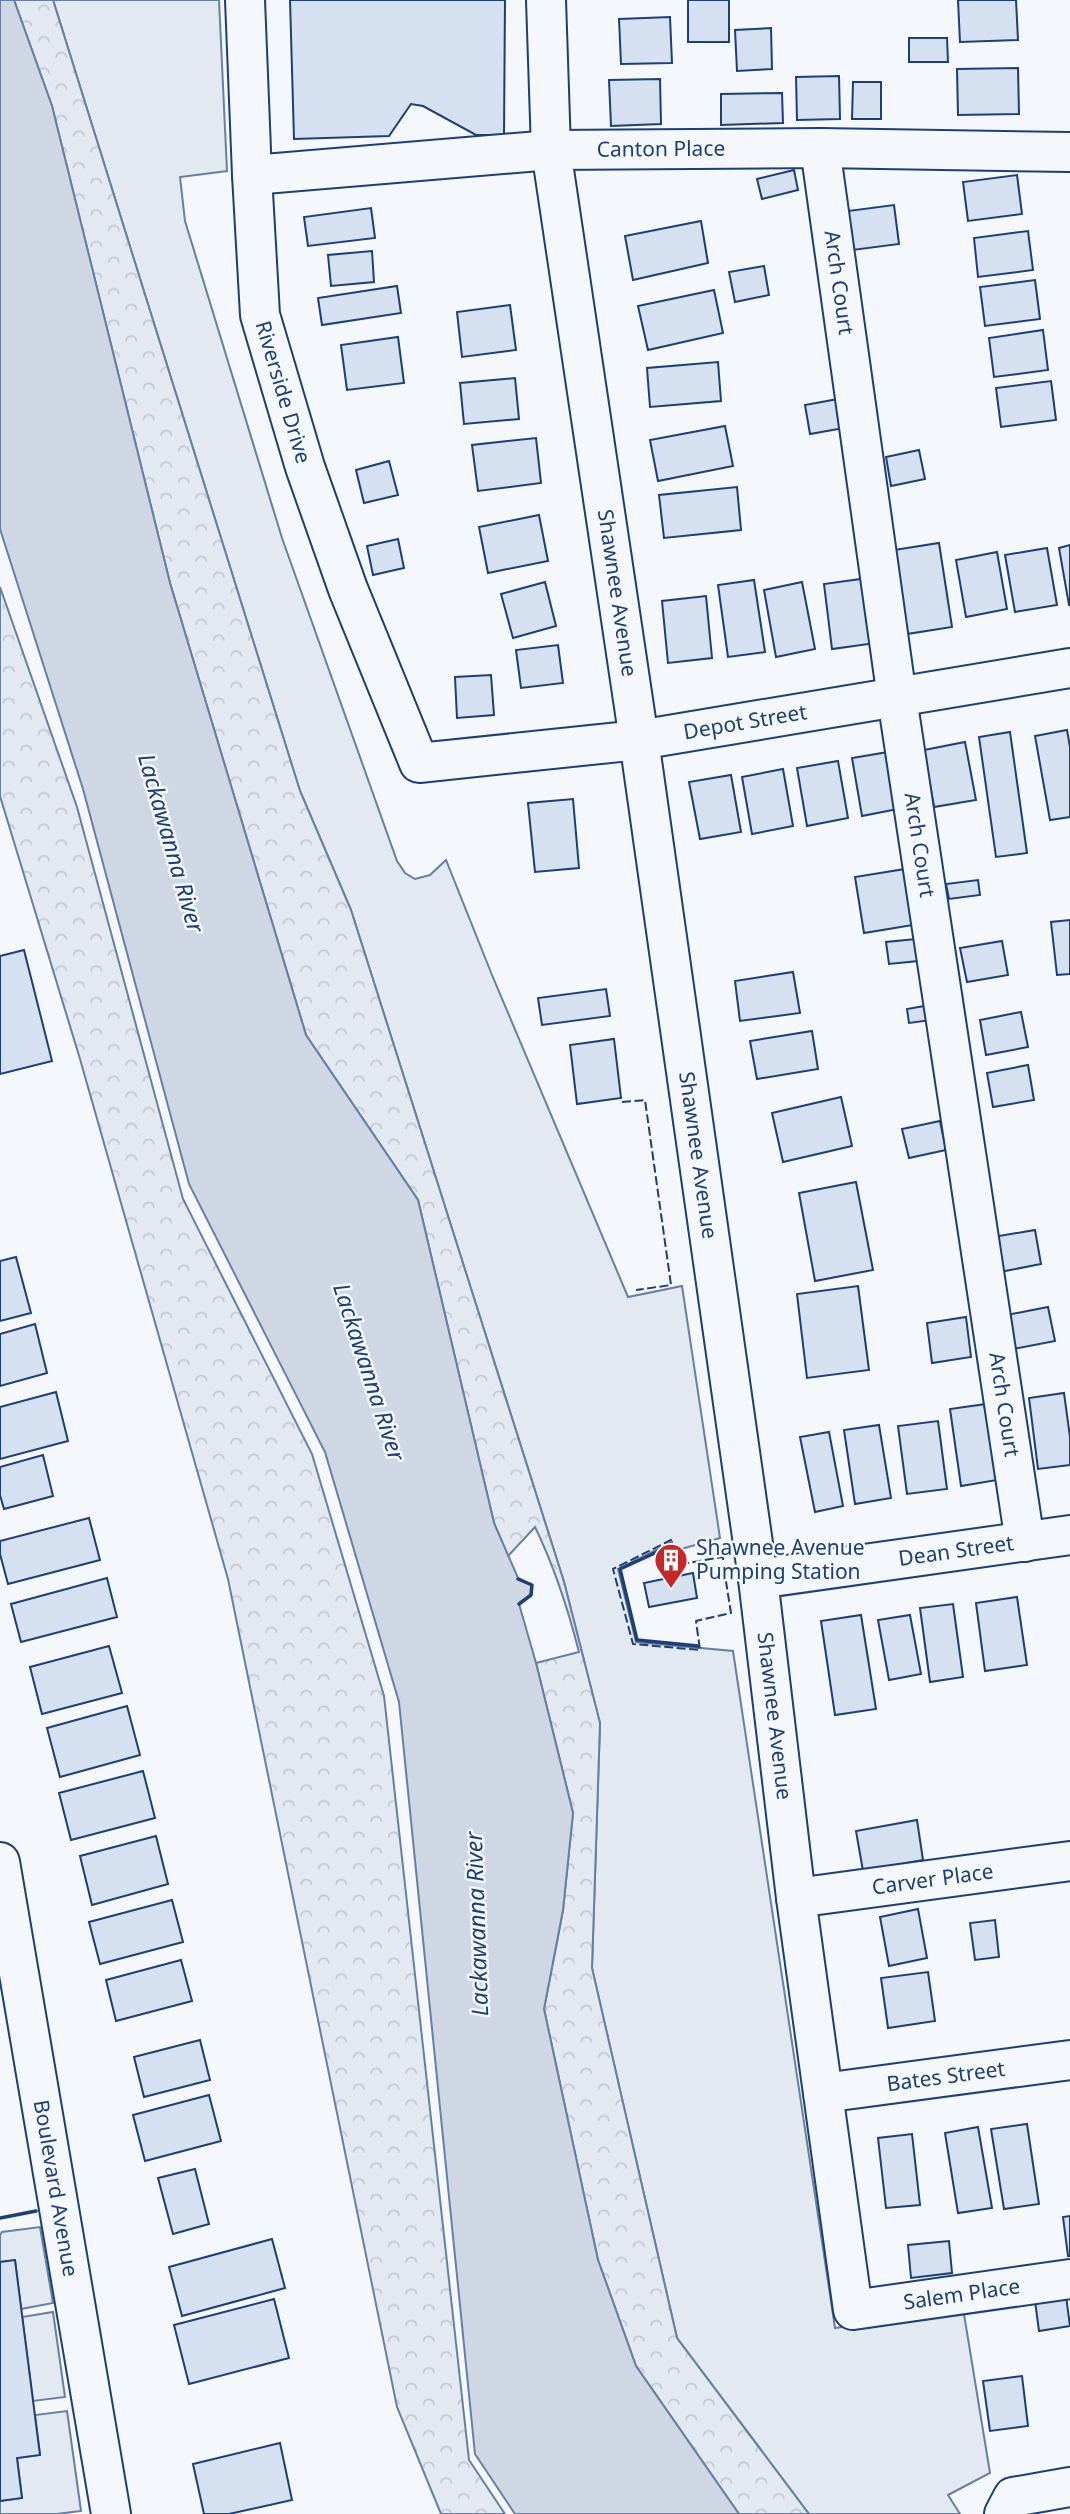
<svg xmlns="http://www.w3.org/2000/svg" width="1070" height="2514" font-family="'Noto Sans',sans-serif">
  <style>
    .green { fill: #e3e9f0; stroke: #687fa3; stroke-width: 2 }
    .forest { fill: url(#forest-crowns); stroke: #687fa3; stroke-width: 2 }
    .water { fill: #cfd7e4; stroke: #687fa3; stroke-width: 2 }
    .building { fill: #d5e0f0; stroke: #1d3f73; stroke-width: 2 }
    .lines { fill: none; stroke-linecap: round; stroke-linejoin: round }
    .minor-casing { stroke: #1d3f73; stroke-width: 42 }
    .minor { stroke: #f4f7fb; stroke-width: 38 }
    .fence { stroke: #1d3f73; stroke-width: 2; stroke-dasharray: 9 3.5; stroke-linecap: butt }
    .wall { stroke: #1d3f73; stroke-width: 3.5 }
    .labels { text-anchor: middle; stroke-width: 5; stroke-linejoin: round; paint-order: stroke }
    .street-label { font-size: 21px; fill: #1d3f73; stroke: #f4f7fb }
    .poi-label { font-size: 21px; fill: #1d3f73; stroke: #f4f7fb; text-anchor: start }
    .water-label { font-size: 23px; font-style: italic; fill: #1d3f73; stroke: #f4f7fb }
  </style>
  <defs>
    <pattern id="forest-crowns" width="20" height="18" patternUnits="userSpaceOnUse" patternTransform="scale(1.75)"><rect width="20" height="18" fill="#e3e9f0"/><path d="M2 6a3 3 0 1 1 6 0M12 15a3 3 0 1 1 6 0" fill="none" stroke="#c2c9d1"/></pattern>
  </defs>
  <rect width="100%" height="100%" fill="#f4f7fb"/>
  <g class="green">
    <polygon points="53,0 219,0 227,171 180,177 185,221 282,538 397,861 405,873 415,879 430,875 446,860 492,975 628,1297 682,1286 720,1538 674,1551 672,1542 618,1569 636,1642 733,1651 835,2328 963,2308 990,2473 948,2495 960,2514 809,2514 677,2338 592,1968 600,1723 564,1582 351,910 300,791"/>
    <polygon points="40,2227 53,2303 21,2309 15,2260 0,2262 0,2235 2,2232"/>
    <polygon points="53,2312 65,2397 33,2401 22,2317"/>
    <polygon points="67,2411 81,2511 56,2514 0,2514 0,2501 22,2498 17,2458 40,2455 35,2415"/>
  </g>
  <g class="forest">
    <path d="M14,0H53L300,791L351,910L564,1582L600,1723L592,1968L677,2338L809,2514H739L636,2366L598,2260L544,2009L563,1910L573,1813L536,1663L579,1652C568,1609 555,1568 535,1527L508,1556L494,1523L418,1200L306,1035L170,583L52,106Z"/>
    <polygon points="0,587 77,807 183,1199 312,1454 384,1696 469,2460 505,2514 441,2514 397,2407 228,1579 80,1059 0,796"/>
  </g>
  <polygon class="water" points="0,0 14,0 52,106 170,583 306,1035 418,1200 494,1523 518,1578 532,1585 531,1595 519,1604 536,1663 573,1813 563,1910 544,2009 598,2260 636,2366 739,2514 515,2514 475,2454 399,1702 325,1452 189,1184 83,789 0,529"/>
  <g class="building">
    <polygon points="290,0 505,0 504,135 476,135 423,106 411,104 389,136 294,139"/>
    <rect x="688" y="0" width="41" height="42"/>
    <polygon points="958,0 1016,0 1018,40 960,42"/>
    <polygon points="670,17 672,63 621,64 619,19"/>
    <polygon points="771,28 772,69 737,71 735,30"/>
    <polygon points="909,38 947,38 948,62 909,62"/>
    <polygon points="1018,68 1019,114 958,115 957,69"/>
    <polygon points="839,76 840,119 797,120 796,77"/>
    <polygon points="660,79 661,124 611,126 609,80"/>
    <polygon points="853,82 881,82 881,119 852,119"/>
    <polygon points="782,93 783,123 721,125 721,94"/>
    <polygon points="794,170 798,190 762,199 757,179"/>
    <polygon points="1017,175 1022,214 968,221 963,182"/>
    <polygon points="894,205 899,244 845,251 840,212"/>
    <polygon points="371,208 375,238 308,246 304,217"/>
    <polygon points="701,221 708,263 633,280 625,236"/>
    <polygon points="1028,231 1033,270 978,277 974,238"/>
    <polygon points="372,251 374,282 331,286 328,255"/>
    <polygon points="764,266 769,295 735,302 729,272"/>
    <polygon points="1035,280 1040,319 985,326 980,287"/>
    <polygon points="397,286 401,313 322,325 318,298"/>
    <polygon points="714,290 723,333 648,350 638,306"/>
    <polygon points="510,305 516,350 462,357 457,312"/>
    <polygon points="1043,330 1048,370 994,377 989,338"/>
    <polygon points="398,337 404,383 347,390 341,345"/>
    <polygon points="718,362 721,401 650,407 647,368"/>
    <polygon points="515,378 519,419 464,424 460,383"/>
    <polygon points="1051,381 1056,420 1001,427 996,388"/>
    <polygon points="838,399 844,428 810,434 805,405"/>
    <polygon points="725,426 733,466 658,481 650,440"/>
    <polygon points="536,438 541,483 478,491 472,445"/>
    <polygon points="919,450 925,479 891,486 886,457"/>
    <polygon points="389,461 398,495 364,503 356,470"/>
    <polygon points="737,487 741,530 664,538 659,495"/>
    <polygon points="539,515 548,561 488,573 479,527"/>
    <polygon points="398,539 404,568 373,575 367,546"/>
    <polygon points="939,543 952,627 907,634 894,550"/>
    <polygon points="1070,545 1070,605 1069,605 1059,548"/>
    <polygon points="1047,548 1057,605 1015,612 1005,555"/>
    <polygon points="997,552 1007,609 966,617 956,560"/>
    <polygon points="868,578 876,643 832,649 824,584"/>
    <polygon points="754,580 765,652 728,657 718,585"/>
    <polygon points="545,582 556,626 513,638 501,594"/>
    <polygon points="802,582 815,649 776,657 764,590"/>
    <polygon points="706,596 712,658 668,663 662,601"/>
    <polygon points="558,645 563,683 521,688 516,650"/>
    <polygon points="491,675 494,715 457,718 455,677"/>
    <polygon points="1067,730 1070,747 1070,817 1050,820 1035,736"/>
    <polygon points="1010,732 1027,853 996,857 979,737"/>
    <polygon points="965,742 976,800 934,807 924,750"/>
    <polygon points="894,751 903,808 862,816 852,758"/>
    <polygon points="838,761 848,818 807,826 797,768"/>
    <polygon points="783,769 793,826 752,834 742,777"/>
    <polygon points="731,775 741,832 700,839 689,782"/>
    <polygon points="573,799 579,868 535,872 528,803"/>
    <polygon points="905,869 913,925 864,933 855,877"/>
    <polygon points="978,880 980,895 949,899 946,884"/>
    <polygon points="1070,920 1070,974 1057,975 1051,922"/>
    <polygon points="926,938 928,960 889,964 886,942"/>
    <polygon points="1002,941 1008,975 967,982 960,948"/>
    <polygon points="24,950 52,1061 0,1074 0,956"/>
    <polygon points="793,972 800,1013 740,1021 735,981"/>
    <polygon points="606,989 610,1016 542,1025 538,998"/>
    <polygon points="930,1005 932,1020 909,1023 907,1009"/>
    <polygon points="1021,1012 1028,1047 986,1055 980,1020"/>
    <polygon points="812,1031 818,1069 757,1079 750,1041"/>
    <polygon points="614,1039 621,1098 577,1104 570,1045"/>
    <polygon points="1028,1065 1034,1100 993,1107 987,1073"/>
    <polygon points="841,1097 852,1146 783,1162 772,1113"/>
    <polygon points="940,1121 946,1150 909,1158 902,1129"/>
    <polygon points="856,1182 873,1270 815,1281 799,1193"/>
    <polygon points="1035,1230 1041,1264 1000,1272 993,1237"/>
    <polygon points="16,1257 31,1313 0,1321 0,1261"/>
    <polygon points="858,1286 869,1370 807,1378 797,1294"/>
    <polygon points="1048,1307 1055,1341 1013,1349 1007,1315"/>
    <polygon points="966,1317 971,1357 932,1363 927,1323"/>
    <polygon points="35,1324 47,1373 0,1386 0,1334"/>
    <polygon points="56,1392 68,1441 0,1459 0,1407"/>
    <polygon points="1064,1393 1070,1437 1070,1465 1038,1469 1029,1398"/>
    <polygon points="986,1404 997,1480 961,1486 950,1409"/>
    <polygon points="938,1421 947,1489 907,1494 898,1426"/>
    <polygon points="879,1425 891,1498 855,1504 844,1430"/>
    <polygon points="829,1432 843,1506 815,1512 800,1437"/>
    <polygon points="43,1455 53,1496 4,1509 0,1495 0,1467"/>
    <polygon points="89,1518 100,1560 8,1584 0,1554 0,1541"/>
    <polygon points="693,1573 697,1598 649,1607 644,1583"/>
    <polygon points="107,1578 117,1617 21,1642 11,1604"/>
    <polygon points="1017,1597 1027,1665 985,1671 976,1603"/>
    <polygon points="953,1604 963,1677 930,1682 920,1608"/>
    <polygon points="861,1615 876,1709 835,1715 821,1621"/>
    <polygon points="910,1615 921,1674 889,1680 878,1620"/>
    <polygon points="109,1646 122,1693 42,1714 30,1667"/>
    <polygon points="127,1706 140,1755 60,1777 47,1728"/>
    <polygon points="143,1771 155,1818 71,1840 59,1793"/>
    <polygon points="917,1820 923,1860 863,1871 856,1831"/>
    <polygon points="156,1836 168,1884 92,1905 80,1856"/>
    <polygon points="172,1900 183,1942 100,1964 89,1922"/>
    <polygon points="918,1909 927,1958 889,1966 880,1917"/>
    <polygon points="995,1920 999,1957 975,1960 970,1923"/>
    <polygon points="181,1960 192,2001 116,2021 106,1980"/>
    <polygon points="928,1972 935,2021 888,2028 881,1978"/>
    <polygon points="200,2040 210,2080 144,2097 134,2057"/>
    <polygon points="209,2095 221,2141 145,2161 133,2115"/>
    <polygon points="1027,2124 1039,2204 1004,2209 991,2129"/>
    <polygon points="978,2127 992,2208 958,2213 945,2133"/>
    <polygon points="912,2134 920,2205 886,2208 878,2138"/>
    <polygon points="195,2169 209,2224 173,2234 158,2178"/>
    <polygon points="1070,2216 1070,2256 1068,2256 1063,2217"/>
    <polygon points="272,2239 285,2288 182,2316 169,2267"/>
    <polygon points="949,2241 952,2273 911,2278 908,2245"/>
    <polygon points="15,2260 40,2455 17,2458 22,2498 0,2501 0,2262"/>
    <polygon points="1066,2296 1070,2326 1039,2331 1035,2301"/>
    <polygon points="274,2299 289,2358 189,2384 174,2325"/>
    <polygon points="1022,2376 1028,2426 990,2431 983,2381"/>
    <polygon points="280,2443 292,2500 229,2514 204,2514 193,2464"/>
  </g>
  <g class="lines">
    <defs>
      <g id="minor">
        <path id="s1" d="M245,0L252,175L260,315L305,467L348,589L419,763L639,740L1070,668"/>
        <path id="s2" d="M546,0L551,150L639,740L758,1579L796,1898L853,2310L1070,2279"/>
        <path id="s3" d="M820,148L897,698L1025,1542"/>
        <path id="s4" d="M252,175L551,150L820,148L1070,152"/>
        <path id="s5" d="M758,1579L1070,1535"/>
        <path id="s6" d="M0,1862L111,2514"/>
        <path id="s7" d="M796,1898L1070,1861"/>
        <path id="s8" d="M823,2093L1070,2060"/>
        <polyline points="1004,2514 1013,2497 1070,2487"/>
      </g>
    </defs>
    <use href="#minor" class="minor-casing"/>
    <use href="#minor" class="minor"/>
    <g class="fence">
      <polyline points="622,1102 645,1100 671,1285 636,1290"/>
      <polyline points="723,1560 723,1557 676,1565 671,1540 613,1569 633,1644 700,1650 696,1621 731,1613 724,1569"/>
    </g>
    <g class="wall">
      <polyline points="670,1546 620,1569 637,1640 698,1646"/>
      <polyline points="518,1579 532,1585 531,1595 519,1604"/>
      <polyline points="0,2218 36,2211"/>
    </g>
  </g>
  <defs>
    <symbol id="building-pin" viewBox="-11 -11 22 30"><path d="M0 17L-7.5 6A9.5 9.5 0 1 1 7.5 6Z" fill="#c62828" stroke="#f4f7fb"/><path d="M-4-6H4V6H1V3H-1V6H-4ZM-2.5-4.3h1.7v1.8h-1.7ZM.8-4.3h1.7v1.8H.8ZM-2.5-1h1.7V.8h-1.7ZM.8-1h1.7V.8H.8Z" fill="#fff"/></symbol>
  </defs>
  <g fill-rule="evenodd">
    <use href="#building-pin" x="652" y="1541" width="38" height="52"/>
  </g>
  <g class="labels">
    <g class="street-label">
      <text dy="7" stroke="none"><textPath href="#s4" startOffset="410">Canton Place</textPath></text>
      <text dy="7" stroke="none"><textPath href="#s3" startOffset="136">Arch Court</textPath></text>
      <text dy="7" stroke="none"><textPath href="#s1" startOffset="396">Riverside Drive</textPath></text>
      <text dy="7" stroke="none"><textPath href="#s2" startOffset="598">Shawnee Avenue</textPath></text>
      <text dy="7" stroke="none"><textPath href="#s1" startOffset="1120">Depot Street</textPath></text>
      <text dy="7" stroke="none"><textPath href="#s3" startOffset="704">Arch Court</textPath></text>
      <text dy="7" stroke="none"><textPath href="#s2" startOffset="1166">Shawnee Avenue</textPath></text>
      <text dy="7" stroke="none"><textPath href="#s3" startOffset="1270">Arch Court</textPath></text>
      <text dy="7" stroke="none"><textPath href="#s5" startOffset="200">Dean Street</textPath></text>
      <text dy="7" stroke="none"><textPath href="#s2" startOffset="1732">Shawnee Avenue</textPath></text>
      <text dy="7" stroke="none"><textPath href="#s7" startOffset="138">Carver Place</textPath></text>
      <text dy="7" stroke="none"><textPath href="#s8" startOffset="124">Bates Street</textPath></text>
      <text dy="7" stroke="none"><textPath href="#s6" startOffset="331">Boulevard Avenue</textPath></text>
      <text dy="7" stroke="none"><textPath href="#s2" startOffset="2441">Salem Place</textPath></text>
    </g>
    <g class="poi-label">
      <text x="696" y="1555">Shawnee Avenue<tspan x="696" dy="24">Pumping Station</tspan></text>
    </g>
    <g class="water-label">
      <text transform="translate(171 843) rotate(74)" y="8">Lackawanna River</text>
      <text transform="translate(369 1372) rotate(72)" y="8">Lackawanna River</text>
      <text transform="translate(477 1924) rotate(-92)" y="8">Lackawanna River</text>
    </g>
  </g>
</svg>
